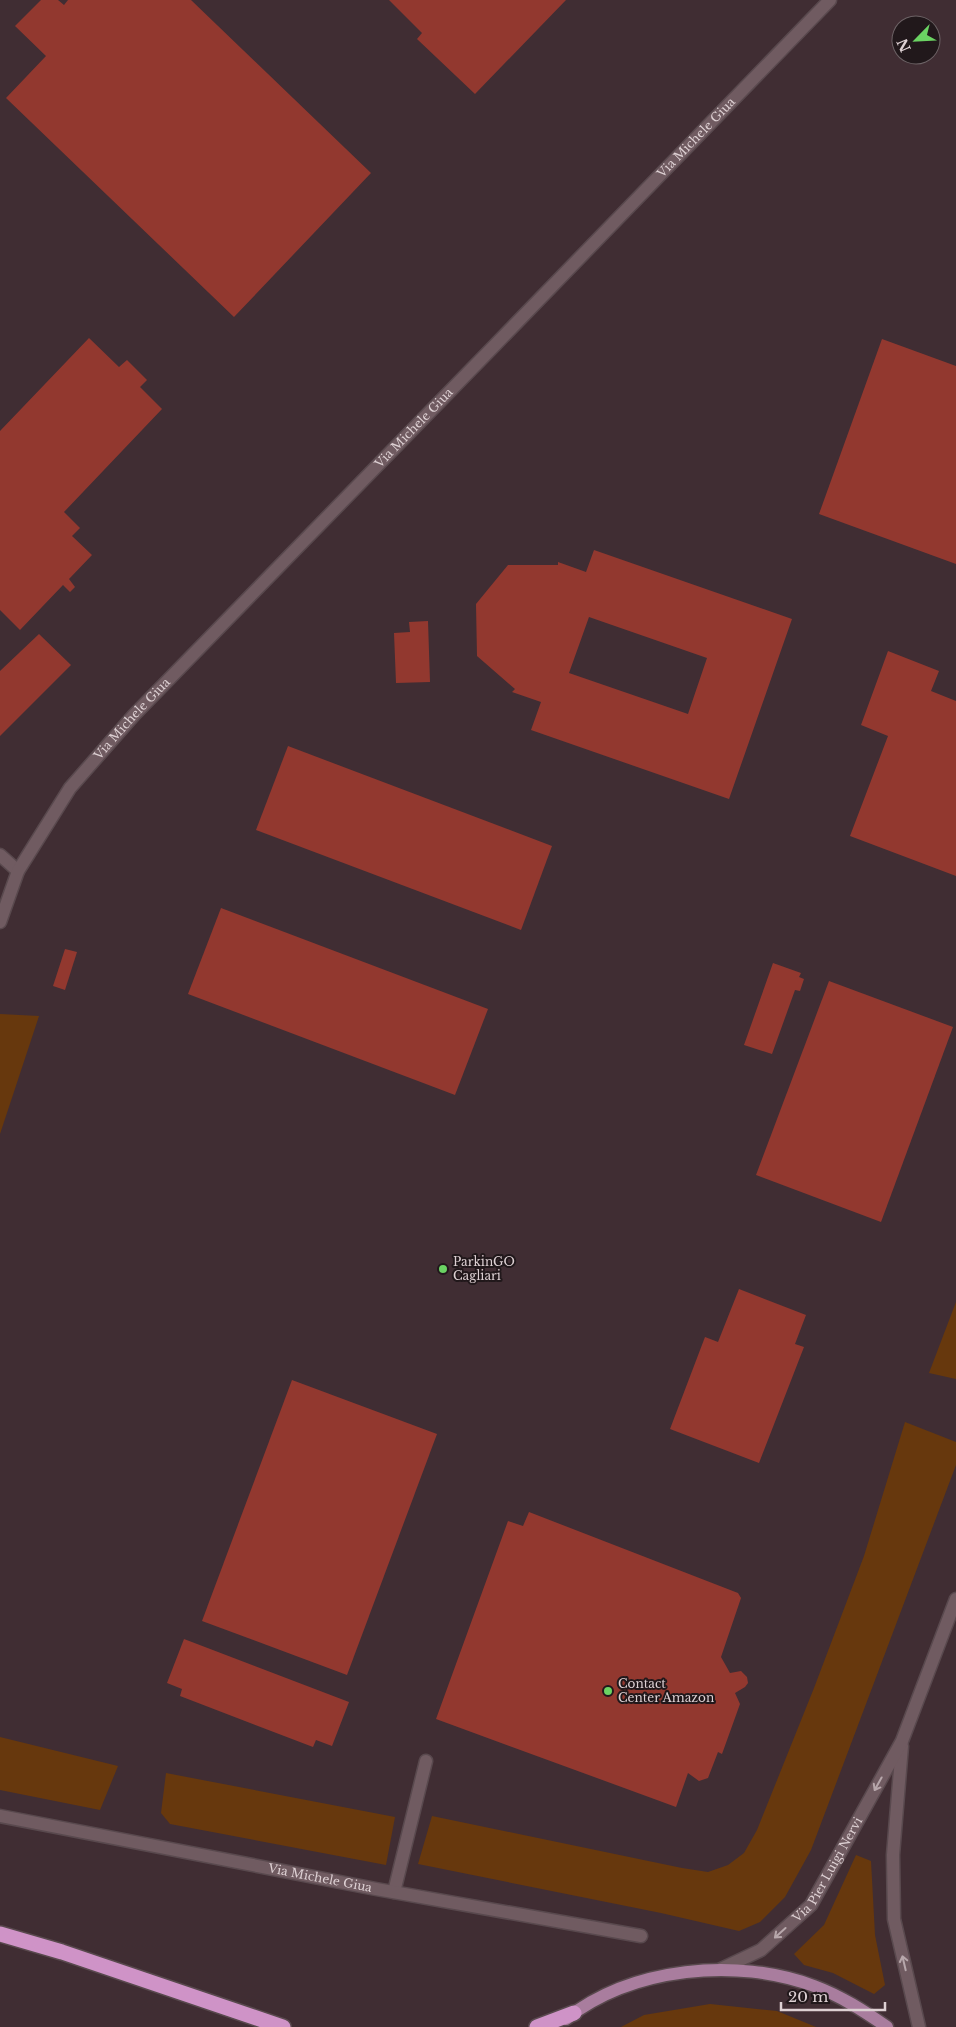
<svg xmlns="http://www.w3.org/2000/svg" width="956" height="2027" font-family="'Libre Baskerville',serif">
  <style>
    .green { fill: #67380d }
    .building { fill: #92382f; fill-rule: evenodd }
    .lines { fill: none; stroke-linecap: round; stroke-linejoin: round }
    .lane-casing { stroke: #59494e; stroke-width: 15 }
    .street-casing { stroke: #59494e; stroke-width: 15 }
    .primary-casing { stroke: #59494e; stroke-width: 15 }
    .highway-casing { stroke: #59494e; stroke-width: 18 }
    .lane { stroke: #705b61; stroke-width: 12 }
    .street { stroke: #705b61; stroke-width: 12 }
    .primary { stroke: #a97d9e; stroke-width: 12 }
    .highway { stroke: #cf93c7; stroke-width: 15 }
    .oneway { stroke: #b7a7ab }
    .poi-dot { fill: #6bd363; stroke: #21181b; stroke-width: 2 }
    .labels { text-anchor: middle; stroke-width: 4; stroke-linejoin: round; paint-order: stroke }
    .street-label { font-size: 12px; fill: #ddd0d3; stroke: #21181b }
    .poi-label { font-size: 12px; fill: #ddd0d3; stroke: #21181b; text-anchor: start }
  </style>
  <rect width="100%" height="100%" fill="#402d33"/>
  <g class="green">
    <polygon points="0,1014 39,1016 0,1134"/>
    <polygon points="956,1302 956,1379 929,1373"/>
    <polygon points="905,1422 956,1442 956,1465 811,1850 785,1897 760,1922 739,1931 661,1913 418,1864 432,1816 682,1868 708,1872 728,1865 744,1853 757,1830 814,1688 864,1556"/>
    <polygon points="0,1737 118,1766 100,1810 0,1790"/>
    <polygon points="166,1773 395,1817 386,1865 170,1824 161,1813"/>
    <polygon points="856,1855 871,1861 875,1935 885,1985 874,1994 833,1973 804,1965 794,1954 824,1925"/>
    <polygon points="710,2004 777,2011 816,2027 621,2027 644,2015"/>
  </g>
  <g class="building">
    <polygon points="41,0 58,0 64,5 68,0 191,0 371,173 234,317 6,98 46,56 15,26"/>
    <polygon points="389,0 566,0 475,94 417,39 422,33"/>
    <polygon points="89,338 119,367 127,360 147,380 140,387 162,409 64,512 80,528 72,536 92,555 69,579 75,587 70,592 63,585 20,630 0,610 0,431"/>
    <polygon points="882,339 956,366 956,564 819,514"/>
    <path d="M594,550L792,619L729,799L531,730L541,702L512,692L515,689L477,656L476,604L508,565H558V562L586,572ZM589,617L707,658L688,714L569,673Z"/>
    <polygon points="428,621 430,682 396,683 394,633 410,632 409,622"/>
    <polygon points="39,634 71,665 0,736 0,671"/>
    <polygon points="888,651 939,671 931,691 956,701 956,876 850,836 888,736 861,725"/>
    <polygon points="288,746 552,846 521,930 256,830"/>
    <polygon points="221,908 488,1009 455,1095 188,994"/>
    <polygon points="65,949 77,952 65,990 53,986"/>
    <polygon points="773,963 801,973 799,977 804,979 800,991 795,990 772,1054 744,1045"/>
    <polygon points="829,981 953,1027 881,1222 756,1175"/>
    <polygon points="739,1289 806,1315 795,1344 804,1347 759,1463 670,1429 705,1337 718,1342"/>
    <polygon points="292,1380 437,1434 347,1675 202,1621"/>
    <polygon points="529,1512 738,1593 741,1598 721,1657 730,1673 741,1671 747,1677 748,1683 745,1687 735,1693 740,1704 722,1754 718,1752 708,1778 699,1781 688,1773 676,1807 436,1719 508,1521 523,1526"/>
    <polygon points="184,1639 349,1702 332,1746 316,1740 313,1747 180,1696 182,1689 167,1683"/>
  </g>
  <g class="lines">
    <defs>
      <polyline id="lane" points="394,1892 426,1761"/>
      <g id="street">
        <polyline points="0,855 18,871"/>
        <path id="s1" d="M0,922L18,871L70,788L134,715L496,344L830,0"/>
        <polyline points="902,1746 893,1855 894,1919 919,2027"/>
        <path id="s2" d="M0,1816L376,1889L641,1936"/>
        <path id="s3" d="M721,1969L761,1950L811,1905L902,1741L956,1599"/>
      </g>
      <path id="primary" d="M566,2019C632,1967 737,1957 814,1986C841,1996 864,2011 887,2027"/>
      <g id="highway">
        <polyline points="0,1934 62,1952 283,2027"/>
        <polyline points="537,2027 574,2013"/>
      </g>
    </defs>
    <use href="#lane" class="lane-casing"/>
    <use href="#street" class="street-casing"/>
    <use href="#primary" class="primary-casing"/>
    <use href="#highway" class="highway-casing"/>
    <use href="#lane" class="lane"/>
    <use href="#street" class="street"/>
    <use href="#primary" class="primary"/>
    <use href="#highway" class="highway"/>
  </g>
  <defs><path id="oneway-shaft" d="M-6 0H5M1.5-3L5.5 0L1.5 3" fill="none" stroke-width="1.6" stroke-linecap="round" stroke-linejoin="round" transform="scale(1.25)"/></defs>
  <g class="oneway">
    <use href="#oneway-shaft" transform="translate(878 1784) rotate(119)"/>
    <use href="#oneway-shaft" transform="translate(780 1933) rotate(138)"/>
    <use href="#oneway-shaft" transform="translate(904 1963) rotate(-103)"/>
  </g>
  <g class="poi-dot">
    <circle cx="443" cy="1269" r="5"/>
    <circle cx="608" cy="1691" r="5"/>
  </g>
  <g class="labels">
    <g class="street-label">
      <text dy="4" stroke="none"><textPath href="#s1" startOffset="1055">Via Michele Giua</textPath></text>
      <text dy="4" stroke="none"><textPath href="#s1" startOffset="650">Via Michele Giua</textPath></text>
      <text dy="4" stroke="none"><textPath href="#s1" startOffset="245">Via Michele Giua</textPath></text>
      <text dy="4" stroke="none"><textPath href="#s3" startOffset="150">Via Pier Luigi Nervi</textPath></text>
      <text dy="4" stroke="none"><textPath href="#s2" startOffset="326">Via Michele Giua</textPath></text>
    </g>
    <g class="poi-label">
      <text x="453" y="1266">ParkinGO<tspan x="453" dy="14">Cagliari</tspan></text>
      <text x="618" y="1688">Contact<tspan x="618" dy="14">Center Amazon</tspan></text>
    </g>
  </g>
  <g transform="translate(916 40) rotate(246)"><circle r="24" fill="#21181b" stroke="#6c6265"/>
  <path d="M0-4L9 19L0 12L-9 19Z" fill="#6bd363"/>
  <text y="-8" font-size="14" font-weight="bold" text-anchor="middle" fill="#ddd0d3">N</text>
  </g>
  <path d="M781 2002v8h104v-8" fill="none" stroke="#ddd0d3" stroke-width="2.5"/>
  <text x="788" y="2002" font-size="15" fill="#ddd0d3" stroke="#21181b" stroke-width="4" paint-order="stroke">20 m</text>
</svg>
